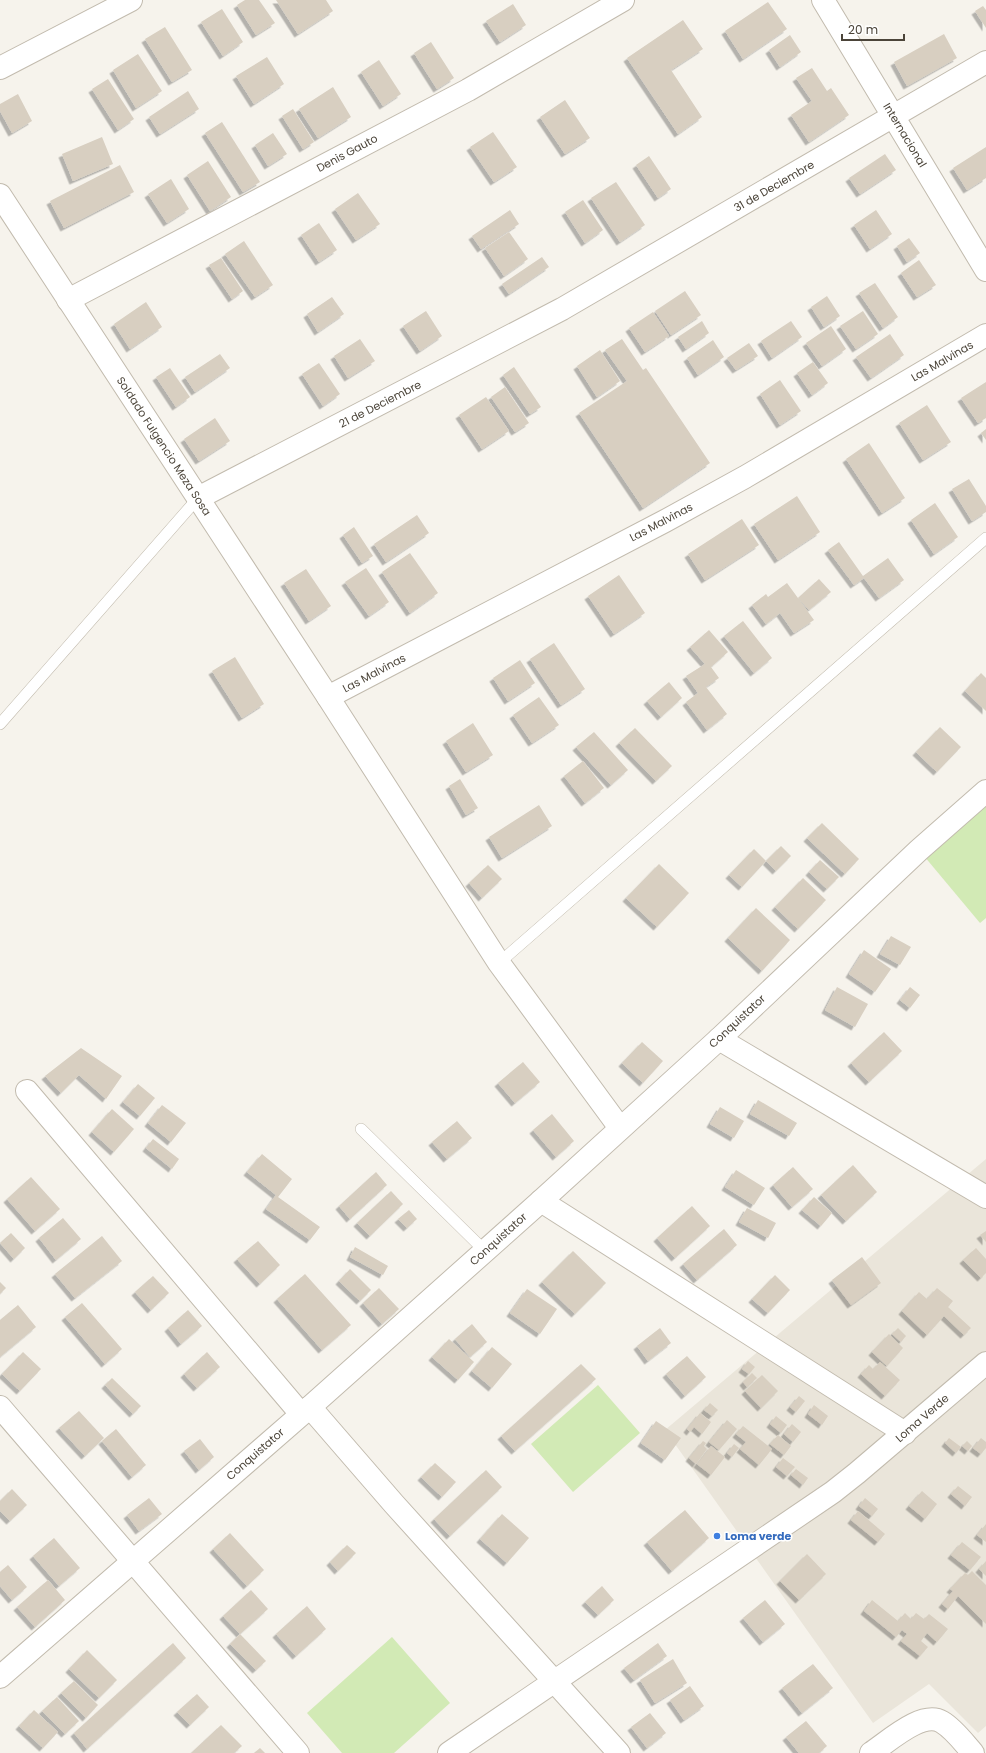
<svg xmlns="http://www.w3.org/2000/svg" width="986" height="1753" font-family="Poppins,sans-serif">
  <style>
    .residential { fill: #eae5da }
    .green { fill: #d2eab5 }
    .building { fill: #d8cfc1; filter: url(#shadow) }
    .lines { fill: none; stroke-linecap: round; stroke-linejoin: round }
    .lane-casing { stroke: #c2bbae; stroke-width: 12 }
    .street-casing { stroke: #c2bbae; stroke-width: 24 }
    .lane { stroke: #fff; stroke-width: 11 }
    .street { stroke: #fff; stroke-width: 22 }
    .shop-dot { fill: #3f7fe0; stroke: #fff; stroke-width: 1.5 }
    .labels { text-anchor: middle; stroke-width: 3; stroke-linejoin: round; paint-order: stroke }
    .street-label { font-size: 11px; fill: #4b4439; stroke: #fff }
    .shop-label { font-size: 11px; font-weight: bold; fill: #366cbe; stroke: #fff; text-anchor: start }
  </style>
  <defs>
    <filter id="shadow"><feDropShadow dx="-3.5" dy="3.5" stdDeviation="0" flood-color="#0004"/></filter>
  </defs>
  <rect width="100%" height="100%" fill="#f6f3ec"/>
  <polygon class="residential" points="986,1159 986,1726 978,1733 929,1684 873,1723 665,1430"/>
  <g class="green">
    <polygon points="986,792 986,918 980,923 919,850"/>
    <polygon points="598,1385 640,1433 573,1492 531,1444"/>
    <polygon points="392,1637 450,1703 394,1753 342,1753 307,1713"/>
  </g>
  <g class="building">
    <polygon points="245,0 259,0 275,23 256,35 237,5"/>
    <polygon points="276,0 326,0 333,11 298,34"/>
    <polygon points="768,2 787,29 743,59 725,31"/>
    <polygon points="513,4 526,25 500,42 486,21"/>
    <polygon points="983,6 986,10 986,28 975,11"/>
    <polygon points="222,9 243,42 223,56 201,22"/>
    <polygon points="683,20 703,49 671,70 702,117 678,134 627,58"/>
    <polygon points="165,27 192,70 172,82 145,39"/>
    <polygon points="944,34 957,58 907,86 894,62"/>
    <polygon points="790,35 801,52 780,67 769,50"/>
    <polygon points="431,42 454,78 437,89 414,53"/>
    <polygon points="138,54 162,91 136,108 113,70"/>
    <polygon points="267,57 284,84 254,104 236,76"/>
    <polygon points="379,60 401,94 383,106 361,72"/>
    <polygon points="812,68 827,91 831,88 849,115 809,142 791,115 812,101 796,78"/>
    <polygon points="108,79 134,119 118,130 92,89"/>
    <polygon points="333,87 351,117 318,138 299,109"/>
    <polygon points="188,91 199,109 160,134 149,117"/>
    <polygon points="18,94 32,121 12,133 0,111 0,104"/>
    <polygon points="565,100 590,138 565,154 540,117"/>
    <polygon points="293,109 314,142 303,149 282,116"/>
    <polygon points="222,122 260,182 243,192 205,133"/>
    <polygon points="493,132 517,167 494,182 470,147"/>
    <polygon points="273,133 287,154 268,166 255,145"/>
    <polygon points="102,137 113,164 73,181 62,154"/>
    <polygon points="986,147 986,178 967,190 953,168"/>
    <polygon points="885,154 896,170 860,194 849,178"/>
    <polygon points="649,156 671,189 658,198 636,165"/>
    <polygon points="208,161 231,197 210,211 187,175"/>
    <polygon points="120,165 134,192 64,228 50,201"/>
    <polygon points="171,179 189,209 167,223 148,194"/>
    <polygon points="616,182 645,225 620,242 591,198"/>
    <polygon points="358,193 380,224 356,240 335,209"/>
    <polygon points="583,200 603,230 585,243 565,212"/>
    <polygon points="510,210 519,224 481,249 472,236"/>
    <polygon points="876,210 892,234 870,249 854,225"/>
    <polygon points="319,223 337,250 319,262 301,235"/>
    <polygon points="509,232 528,259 504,276 485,248"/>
    <polygon points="909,238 920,253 907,262 897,246"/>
    <polygon points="244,241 273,285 255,297 225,254"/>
    <polygon points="542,257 549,267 509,294 502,284"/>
    <polygon points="221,258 243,291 232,299 209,265"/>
    <polygon points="919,260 936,285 917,297 901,273"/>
    <polygon points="875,283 898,317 883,328 859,293"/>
    <polygon points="685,291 701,315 671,335 655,311"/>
    <polygon points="827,296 840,316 824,327 811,307"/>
    <polygon points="332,297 344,314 318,332 307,314"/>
    <polygon points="146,302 162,327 130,349 114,324"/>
    <polygon points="426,311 442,336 420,351 403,326"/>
    <polygon points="863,311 878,334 856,349 840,326"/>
    <polygon points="653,312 669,336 645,352 629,328"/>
    <polygon points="702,321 709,333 686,349 678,337"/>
    <polygon points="791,321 802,337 772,358 761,341"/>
    <polygon points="831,326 846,349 822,366 806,343"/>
    <polygon points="890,334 904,355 871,378 856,357"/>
    <polygon points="360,339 375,361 348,378 334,356"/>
    <polygon points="622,339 643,370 646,368 710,463 643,508 579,413 627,381 605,350"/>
    <polygon points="713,340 724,357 698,375 687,358"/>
    <polygon points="749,343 758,356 736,370 727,358"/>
    <polygon points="600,350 620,381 597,397 577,366"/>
    <polygon points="220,354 230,368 195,392 185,377"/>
    <polygon points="813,362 828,383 812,395 797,373"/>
    <polygon points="319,363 340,394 323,406 302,374"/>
    <polygon points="514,367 541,407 530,414 503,375"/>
    <polygon points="170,368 190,397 176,407 156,377"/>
    <polygon points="780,380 801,411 780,425 760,394"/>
    <polygon points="986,382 986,418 978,423 961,398"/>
    <polygon points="505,387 529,423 515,432 491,397"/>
    <polygon points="486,397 509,431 482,449 459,415"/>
    <polygon points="927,405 951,442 923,460 899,423"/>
    <polygon points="215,418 230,441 199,461 184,439"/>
    <polygon points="986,429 986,440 981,433"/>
    <polygon points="869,443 905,498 882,513 846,459"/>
    <polygon points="969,479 986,506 986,512 972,521 952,489"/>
    <polygon points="797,496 820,532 778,560 754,524"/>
    <polygon points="935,503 958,537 934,554 911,520"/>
    <polygon points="417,515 429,533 386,562 374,544"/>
    <polygon points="742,519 759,545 705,580 688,554"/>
    <polygon points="354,527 373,556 362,563 343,535"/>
    <polygon points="839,542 863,576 888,558 904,580 879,598 864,578 854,585 828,550"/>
    <polygon points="410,553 438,593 410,613 382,572"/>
    <polygon points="366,568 389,602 369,616 345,582"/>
    <polygon points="306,569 331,606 309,621 284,583"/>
    <polygon points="619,575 645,613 614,634 588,596"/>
    <polygon points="819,579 831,592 809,610 798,598"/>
    <polygon points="787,583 814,620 794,633 780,613 766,624 752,605 766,594 768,597"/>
    <polygon points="743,621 772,658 754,673 724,636"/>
    <polygon points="709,630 728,652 711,667 719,678 706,687 727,714 707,730 686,702 698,693 686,676 705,664 690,647"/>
    <polygon points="554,643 585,689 561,705 530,659"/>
    <polygon points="235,657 264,704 242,718 212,671"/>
    <polygon points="520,660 535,683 508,701 493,678"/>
    <polygon points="981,673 986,678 986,711 965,691"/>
    <polygon points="669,682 682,698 661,717 647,701"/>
    <polygon points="539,697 559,725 532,743 513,715"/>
    <polygon points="473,723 493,755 466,772 446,741"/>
    <polygon points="940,727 961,747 937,772 916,752"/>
    <polygon points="635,728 672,766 656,781 619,743"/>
    <polygon points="594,732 628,770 611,785 576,747"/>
    <polygon points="583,761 604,788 585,803 564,776"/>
    <polygon points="460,779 478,808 466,815 449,786"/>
    <polygon points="539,805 552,826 502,858 489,837"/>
    <polygon points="822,823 859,859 845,874 807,838"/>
    <polygon points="781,846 791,856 776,871 766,861"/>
    <polygon points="754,849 766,861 742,887 729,875"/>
    <polygon points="820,860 839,877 827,889 809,872"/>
    <polygon points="659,864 689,893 657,927 626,898"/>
    <polygon points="488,865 502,879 482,898 469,883"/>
    <polygon points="803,878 826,900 798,929 775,907"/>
    <polygon points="756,908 790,940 762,971 728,938"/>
    <polygon points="891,936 911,947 900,965 880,954"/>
    <polygon points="864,950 891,969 875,992 849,974"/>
    <polygon points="837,987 868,1004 855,1027 825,1010"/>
    <polygon points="910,987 920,995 910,1008 900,1000"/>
    <polygon points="884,1032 902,1051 869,1082 851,1063"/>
    <polygon points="642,1042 663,1061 643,1083 622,1063"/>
    <polygon points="81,1048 122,1076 106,1099 79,1075 61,1093 45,1076"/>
    <polygon points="523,1062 540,1082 515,1103 498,1083"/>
    <polygon points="138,1084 155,1098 140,1116 123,1102"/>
    <polygon points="758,1100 797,1123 789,1136 750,1114"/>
    <polygon points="162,1105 186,1123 171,1142 148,1123"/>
    <polygon points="720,1107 744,1121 734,1138 710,1124"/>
    <polygon points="112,1109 134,1129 114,1152 92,1132"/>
    <polygon points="552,1114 574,1141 556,1157 533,1130"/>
    <polygon points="457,1121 472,1138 447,1159 432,1142"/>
    <polygon points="153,1139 179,1159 172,1169 146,1148"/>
    <polygon points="262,1154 292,1179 278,1197 320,1227 310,1240 266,1209 276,1195 247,1172"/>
    <polygon points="853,1165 877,1192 846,1221 821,1195"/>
    <polygon points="793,1167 813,1189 792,1207 773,1185"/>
    <polygon points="736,1170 765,1188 754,1205 725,1187"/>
    <polygon points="376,1172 387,1185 350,1219 339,1206"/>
    <polygon points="31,1177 60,1209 35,1231 7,1199"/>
    <polygon points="391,1191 403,1204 370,1236 357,1223"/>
    <polygon points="814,1197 832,1213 821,1226 802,1210"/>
    <polygon points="692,1206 710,1226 675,1258 657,1238"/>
    <polygon points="747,1208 776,1223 768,1238 739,1222"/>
    <polygon points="409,1210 417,1219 407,1228 398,1219"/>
    <polygon points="63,1218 81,1239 56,1260 39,1238"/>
    <polygon points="724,1229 737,1245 697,1280 683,1264"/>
    <polygon points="986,1231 986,1242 980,1235"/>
    <polygon points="11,1233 25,1248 14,1259 0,1243"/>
    <polygon points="102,1236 122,1261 75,1298 55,1274"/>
    <polygon points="258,1241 280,1265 260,1284 237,1259"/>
    <polygon points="355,1247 388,1266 383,1275 350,1257"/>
    <polygon points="976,1248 986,1259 986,1273 981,1278 963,1260"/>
    <polygon points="573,1251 606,1283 575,1314 542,1282"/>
    <polygon points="862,1257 881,1283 851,1305 832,1280"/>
    <polygon points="350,1269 371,1290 360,1301 339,1281"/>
    <polygon points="305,1274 351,1325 322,1350 277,1299"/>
    <polygon points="775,1275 790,1290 768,1313 752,1299"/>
    <polygon points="153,1276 169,1293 151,1310 135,1292"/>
    <polygon points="0,1282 6,1288 0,1294"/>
    <polygon points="379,1288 399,1309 382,1324 363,1303"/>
    <polygon points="937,1288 953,1301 948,1307 971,1328 964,1335 944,1316 927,1335 902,1311 919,1292 927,1299"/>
    <polygon points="527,1289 557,1309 540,1334 510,1313"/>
    <polygon points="82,1303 122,1349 105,1364 65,1317"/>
    <polygon points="18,1305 36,1327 0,1357 0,1320"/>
    <polygon points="188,1310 202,1326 181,1344 168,1328"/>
    <polygon points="472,1324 487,1342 470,1357 455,1339"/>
    <polygon points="660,1328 671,1343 648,1361 637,1346"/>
    <polygon points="898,1328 906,1336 901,1342 892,1334"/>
    <polygon points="889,1334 903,1348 887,1366 872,1352"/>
    <polygon points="449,1339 474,1362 458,1380 432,1357"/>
    <polygon points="492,1347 512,1364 492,1388 472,1371"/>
    <polygon points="23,1352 41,1369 20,1391 2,1374"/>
    <polygon points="207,1352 220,1367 197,1388 184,1374"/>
    <polygon points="687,1356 706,1377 685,1396 666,1374"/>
    <polygon points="748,1361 755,1367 749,1374 742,1369"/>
    <polygon points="880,1362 900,1380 885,1396 861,1374 869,1365 873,1369"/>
    <polygon points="581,1364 596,1379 515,1451 501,1436"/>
    <polygon points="752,1373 757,1378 747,1387 743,1382"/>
    <polygon points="762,1375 778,1391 761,1408 745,1391"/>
    <polygon points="112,1378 141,1406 133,1414 105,1385"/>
    <polygon points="799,1396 805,1401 796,1412 790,1407"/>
    <polygon points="710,1403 718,1410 712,1416 704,1410"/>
    <polygon points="814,1405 828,1416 822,1425 808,1414"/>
    <polygon points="79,1411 104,1438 85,1456 59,1428"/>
    <polygon points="700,1413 711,1422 702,1434 694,1427 690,1432 687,1429"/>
    <polygon points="776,1416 787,1425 781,1433 770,1424"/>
    <polygon points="727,1420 737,1429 719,1450 709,1442"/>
    <polygon points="656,1421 681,1438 665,1460 641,1443"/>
    <polygon points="792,1424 801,1432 793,1442 784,1434"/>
    <polygon points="743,1426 772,1449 759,1465 740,1449 746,1442 736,1434"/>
    <polygon points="116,1429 146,1465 132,1477 102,1441"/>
    <polygon points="778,1435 791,1446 784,1455 770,1444"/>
    <polygon points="949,1438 961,1447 956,1453 945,1443"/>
    <polygon points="981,1438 986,1442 986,1448 981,1454 973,1448"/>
    <polygon points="200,1439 214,1457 199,1470 184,1451"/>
    <polygon points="703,1441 706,1443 704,1446 707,1449 696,1464 689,1458"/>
    <polygon points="967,1441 972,1446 968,1451 962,1446"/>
    <polygon points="734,1444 739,1448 732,1457 727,1453"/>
    <polygon points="711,1446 725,1457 711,1475 697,1464"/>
    <polygon points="783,1458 795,1467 787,1476 776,1467"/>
    <polygon points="435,1463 456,1482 442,1497 421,1477"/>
    <polygon points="796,1469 808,1478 803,1485 791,1475"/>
    <polygon points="486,1470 502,1487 450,1536 434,1519"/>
    <polygon points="958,1486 972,1497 965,1506 951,1494"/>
    <polygon points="12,1489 27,1505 10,1521 0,1511 0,1501"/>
    <polygon points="922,1491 937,1504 925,1519 909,1506"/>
    <polygon points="149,1498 162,1514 139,1531 127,1515"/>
    <polygon points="865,1498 878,1509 872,1516 859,1506"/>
    <polygon points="685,1510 709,1538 672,1571 647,1542"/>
    <polygon points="858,1511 885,1534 878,1542 851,1520"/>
    <polygon points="502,1514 529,1538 507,1563 480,1539"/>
    <polygon points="986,1524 986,1542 977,1535"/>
    <polygon points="230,1533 264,1570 247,1586 213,1549"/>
    <polygon points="54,1538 80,1568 59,1586 33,1556"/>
    <polygon points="962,1542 981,1557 970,1570 951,1555"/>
    <polygon points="347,1545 356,1553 338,1571 330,1562"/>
    <polygon points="807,1554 826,1574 799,1600 780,1581"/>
    <polygon points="986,1561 986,1576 979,1569"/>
    <polygon points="8,1565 27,1587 12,1600 0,1586 0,1572"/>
    <polygon points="972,1571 986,1585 986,1624 958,1596 948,1609 942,1604 953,1591 950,1589 965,1573 968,1575"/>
    <polygon points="48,1580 65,1600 35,1627 17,1607"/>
    <polygon points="602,1586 614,1600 598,1615 585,1602"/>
    <polygon points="251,1590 268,1609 240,1634 223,1616"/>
    <polygon points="765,1600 785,1624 763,1642 743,1618"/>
    <polygon points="872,1600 898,1621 905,1613 911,1619 916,1613 924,1619 929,1614 948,1629 937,1642 927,1633 921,1641 928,1647 920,1656 901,1641 907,1634 902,1630 896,1637 864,1611"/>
    <polygon points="307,1606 326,1629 296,1656 276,1634"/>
    <polygon points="240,1634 266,1661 256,1670 230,1644"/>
    <polygon points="173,1643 186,1658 87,1749 74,1733"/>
    <polygon points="658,1643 667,1656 634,1680 624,1668"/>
    <polygon points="87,1650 117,1680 99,1698 69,1669"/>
    <polygon points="673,1659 687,1683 655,1703 640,1680"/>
    <polygon points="813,1664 833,1688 802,1713 782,1688"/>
    <polygon points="74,1681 98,1705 86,1718 61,1693"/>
    <polygon points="690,1686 704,1706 684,1720 670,1700"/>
    <polygon points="197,1694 209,1707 190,1725 177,1712"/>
    <polygon points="57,1697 79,1721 65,1734 42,1711"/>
    <polygon points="34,1710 58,1732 43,1748 19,1726"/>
    <polygon points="650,1713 666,1733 647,1748 631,1727"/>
    <polygon points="806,1721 827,1746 819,1753 799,1753 786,1737"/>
    <polygon points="221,1725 242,1746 234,1753 191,1753"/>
    <polygon points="260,1748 265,1753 254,1753"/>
  </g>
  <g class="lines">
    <defs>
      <g id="lane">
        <polyline points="0,724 198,498"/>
        <polyline points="499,963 986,538"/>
        <polyline points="361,1129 485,1251"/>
      </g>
      <g id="street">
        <polyline points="823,0 986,270"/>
        <polyline points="0,68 131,0"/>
        <polyline points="0,195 328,697 499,963 620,1128"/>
        <polyline points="68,300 468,90 623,0"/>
        <polyline points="198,498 562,309 986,62"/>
        <polyline points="328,697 665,521 745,477 986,335"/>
        <polyline points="719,1039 986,1197"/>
        <polyline points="27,1091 301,1414"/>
        <polyline points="541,1201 905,1433"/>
        <polyline points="0,1407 298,1753"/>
        <polyline points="310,1407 394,1504 619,1753"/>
        <polyline points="0,1677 310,1407 541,1201 719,1039 919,850 986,791"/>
        <polyline points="449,1753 833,1492 857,1473 986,1363"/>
        <path d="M871,1753C888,1742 922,1710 942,1722C954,1729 964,1743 973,1753"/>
      </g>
    </defs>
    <use href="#lane" class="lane-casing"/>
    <use href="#street" class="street-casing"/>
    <use href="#lane" class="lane"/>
    <use href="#street" class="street"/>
  </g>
  <circle class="shop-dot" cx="717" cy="1536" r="4"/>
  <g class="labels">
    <g class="street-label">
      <text transform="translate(905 135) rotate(59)" y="4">Internacional</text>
      <text transform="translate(347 153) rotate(-28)" y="4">Denis Gauto</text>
      <text transform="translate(774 186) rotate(-30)" y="4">31 de Deciembre</text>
      <text transform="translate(942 361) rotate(-30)" y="4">Las Malvinas</text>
      <text transform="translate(380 404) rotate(-27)" y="4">21 de Deciembre</text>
      <text transform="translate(164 446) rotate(57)" y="4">Soldado Fulgencio Meza Sosa</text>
      <text transform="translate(661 522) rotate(-28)" y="4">Las Malvinas</text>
      <text transform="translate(374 673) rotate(-28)" y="4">Las Malvinas</text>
      <text transform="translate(737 1021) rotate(-43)" y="4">Conquistator</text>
      <text transform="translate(498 1239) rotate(-42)" y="4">Conquistator</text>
      <text transform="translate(922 1418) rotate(-41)" y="4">Loma Verde</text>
      <text transform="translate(255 1454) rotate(-41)" y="4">Conquistator</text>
    </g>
    <g class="shop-label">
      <text x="725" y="1540">Loma verde</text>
    </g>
  </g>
  <path d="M842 34v6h62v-6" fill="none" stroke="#4b4439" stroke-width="2"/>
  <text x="848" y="34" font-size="12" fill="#4b4439" stroke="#ffffff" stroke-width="3" paint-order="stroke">20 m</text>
</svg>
